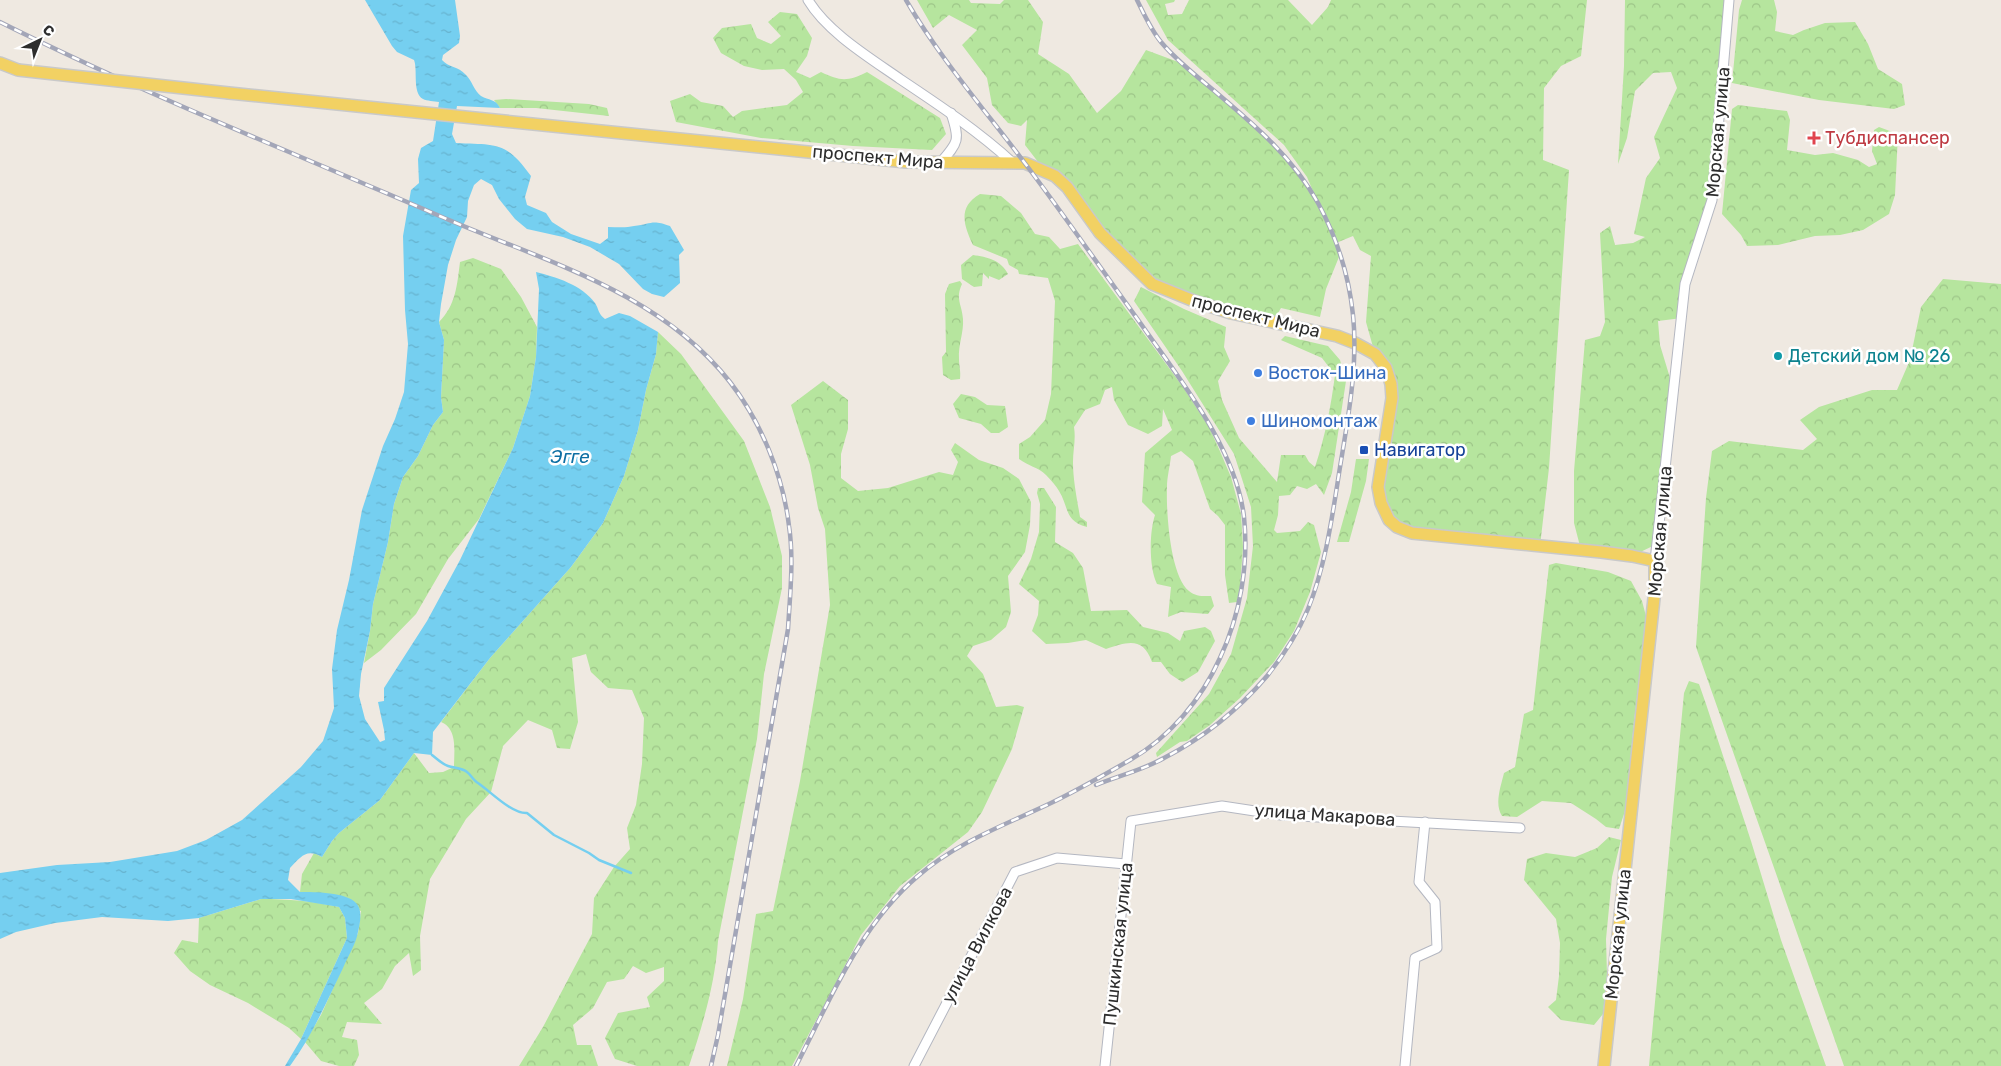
<svg xmlns="http://www.w3.org/2000/svg" width="2001" height="1066" font-family="Rubik,sans-serif">
  <style>
    .forest { fill: url(#forest-crowns) }
    .water { fill: url(#water-ripples) }
    .lines { fill: none; stroke-linecap: round; stroke-linejoin: round }
    .stream { stroke: #75cff0; stroke-width: 2.5 }
    .minor-casing { stroke: #b4b7c1; stroke-width: 11 }
    .major-casing { stroke: #c9c9c9; stroke-width: 14 }
    .minor { stroke: #fff; stroke-width: 9 }
    .major { stroke: #f2d163; stroke-width: 11 }
    .rail-casing { stroke: #a3a6b8; stroke-width: 4.5 }
    .rail { stroke: #fff; stroke-width: 2.5; stroke-dasharray: 8; stroke-linecap: butt }
    .major-bridge-casing { stroke: #c9c9c9; stroke-width: 14; stroke-linecap: butt }
    .major-bridge { stroke: #f2d163; stroke-width: 11 }
    .health-dot { fill: #e0444e; stroke: #fff; stroke-width: 2 }
    .culture-dot { fill: #0f9aa8; stroke: #fff; stroke-width: 2 }
    .shop-dot { fill: #3f7fe0; stroke: #fff; stroke-width: 2 }
    .transit-dot { fill: #1a4fb4; stroke: #fff; stroke-width: 2 }
    .labels { text-anchor: middle; stroke-width: 5; stroke-linejoin: round; paint-order: stroke }
    .street-label { font-size: 18px; fill: #2e2e2e; stroke: #fff }
    .health-label { font-size: 18px; fill: #be3a42; stroke: #fff; text-anchor: start }
    .culture-label { font-size: 18px; fill: #0d838f; stroke: #fff; text-anchor: start }
    .shop-label { font-size: 18px; fill: #366cbe; stroke: #fff; text-anchor: start }
    .transit-label { font-size: 18px; fill: #164399; stroke: #fff; text-anchor: start }
    .water-label { font-size: 19px; font-style: italic; fill: #0d6fa3; stroke: #fff }
  </style>
  <defs>
    <pattern id="forest-crowns" width="20" height="18" patternUnits="userSpaceOnUse" patternTransform="scale(1.25)"><rect width="20" height="18" fill="#b6e59e"/><path d="M2 6a3 3 0 1 1 6 0M12 15a3 3 0 1 1 6 0" fill="none" stroke="#9dc588"/></pattern>
    <pattern id="water-ripples" width="26" height="14" patternUnits="userSpaceOnUse" patternTransform="scale(1.25)"><rect width="26" height="14" fill="#75cff0"/><path d="M2 4q2-2 4 0t4 0M15 11q2-2 4 0t4 0" fill="none" stroke="#66b2ce"/></pattern>
  </defs>
  <rect width="100%" height="100%" fill="#efe9e1"/>
  <g class="forest">
    <polygon points="917,0 969,0 971,3 1000,4 1004,0 1028,0 1043,22 1038,54 1069,74 1097,113 1121,91 1146,50 1181,63 1251,123 1280,151 1297,170 1318,203 1307,177 1284,145 1168,40 1146,0 1175,0 1174,2 1165,4 1168,15 1182,14 1189,0 1288,0 1312,25 1328,7 1331,0 1587,0 1581,56 1561,66 1544,88 1543,160 1569,170 1549,468 1540,546 1397,527 1381,503 1392,398 1375,354 1366,322 1371,256 1360,250 1353,236 1336,243 1341,252 1326,289 1320,317 1281,308 1272,323 1166,291 1045,171 1025,145 1027,120 1021,126 1008,123 992,105 987,78 962,45 977,30 949,15 933,28"/>
    <polygon points="1625,0 1729,0 1712,200 1685,284 1682,318 1658,321 1660,345 1674,391 1657,544 1632,556 1581,550 1574,523 1574,471 1585,340 1600,336 1605,322 1600,233 1610,226 1615,245 1633,243 1645,237 1634,234 1646,178 1660,158 1654,137 1677,88 1671,72 1653,73 1635,91 1627,138 1618,164 1624,66"/>
    <polygon points="1742,0 1774,0 1777,12 1775,31 1793,35 1804,30 1825,23 1855,22 1868,44 1878,69 1902,84 1905,105 1894,109 1819,100 1732,83 1739,10"/>
    <path d="M780,12L797,14L812,38L807,56L796,72L810,78L821,72C840,81 847,82 867,72L940,118L946,134L932,150L853,146L761,138L676,122L670,101L690,94L701,102L723,106L733,117L742,111L787,105L803,92L796,80L784,69L762,70L744,66L721,53L713,38L722,28L751,24L757,38L771,44L781,36L768,22Z"/>
    <polygon points="506,99 589,104 607,108 609,116 536,108 500,108 494,100"/>
    <polygon points="1738,105 1787,111 1790,120 1787,150 1815,155 1833,153 1858,160 1869,167 1877,164 1872,151 1874,130 1879,127 1898,134 1895,195 1889,214 1863,230 1840,235 1815,236 1778,245 1747,246 1741,235 1722,214 1732,109"/>
    <path d="M980,194L1001,196L1021,213L1035,234L1049,237L1060,249L1078,244L1183,387L1209,427L1219,449L1231,477L1241,514L1243,547L1240,587L1237,602L1229,603L1225,575V525L1218,516L1210,509L1193,461L1181,451L1171,456C1170,466 1167,477 1167,487C1166,511 1170,576 1189,591C1196,597 1204,596 1211,596L1214,606L1208,614L1181,612L1168,617L1171,587L1157,584C1149,568 1149,533 1155,515L1142,502L1145,453L1172,430L1163,409L1162,426L1148,434L1128,425L1114,400L1112,387L1105,390L1100,404L1085,410L1074,427C1076,440 1073,450 1073,462C1073,480 1077,499 1080,517L1087,522V527C1064,521 1069,507 1059,491C1056,486 1051,480 1046,475C1038,467 1028,466 1019,459V444L1030,437L1045,420L1051,394L1055,301L1048,278L1019,274L1018,270L1009,265L1007,259L973,245C964,226 957,207 980,194Z"/>
    <path d="M973,255C987,257 1001,260 1008,274L999,280L989,276V279L983,273L982,286L974,287L962,279L961,265Z"/>
    <path d="M473,258L501,269L521,297L537,327L536,357L530,396L513,448L479,519L448,559L416,614L381,650L364,663L370,631L373,604L388,542L394,504L403,477L418,456L433,425L443,412L441,397L444,340L439,322C456,305 457,285 460,262Z"/>
    <polygon points="1943,279 2001,284 2001,1066 1844,1066 1696,647 1706,498 1712,451 1729,441 1803,450 1817,439 1800,420 1819,407 1872,390 1897,390 1910,360 1921,307"/>
    <path d="M960,281L962,284C955,299 962,304 963,319C964,332 958,345 959,359C959,366 961,371 960,379L951,380L943,375L942,357L946,352L945,294L949,284Z"/>
    <path d="M1141,287L1184,309L1226,327L1224,347L1230,361L1218,381L1222,400L1239,438L1277,482L1281,455H1305L1309,462L1315,467C1325,437 1331,406 1335,375L1322,358L1281,340L1285,336L1328,346L1340,360L1346,381L1332,473L1324,495L1316,484L1307,489L1297,486L1290,495L1279,496L1278,515L1274,530L1277,533L1300,531L1308,522L1314,525L1321,552L1310,592L1294,631L1274,662L1240,698L1210,725L1187,741L1180,742L1157,757L1156,753L1209,694L1231,654L1247,598L1253,546L1251,507L1234,454L1182,371L1134,301Z"/>
    <path d="M658,332L681,354L744,441L770,507L782,556V588L764,674L757,739L718,941C715,984 703,1024 689,1066H637L615,1059L605,1038L618,1013L650,1007L647,997L664,981V967L646,973L633,966L624,979L607,982L593,1008L573,1025L577,1045H591L598,1066H519L543,1027L592,934L594,898L614,867L630,849L627,828L636,805L642,764L644,718L632,690L608,688L591,672L586,654L572,658L578,722L570,749L557,748L552,730L528,720L503,746L491,792L466,819L430,879L420,936L421,970L413,976L409,953L395,966L382,989L364,1003L382,1024L347,1022L342,1037L357,1040L359,1055L354,1066H339L321,1061L305,1042L321,1015L358,933L361,911L300,892L302,874L314,853L322,857L332,841L339,833L380,800L414,753L429,773L443,772L454,767C454,751 458,729 441,722L490,658L571,567L603,523L624,476L638,430L646,390L656,354Z"/>
    <polygon points="823,381 848,400 848,429 841,454 841,478 858,491 888,488 939,472 953,475 958,462 951,450 955,443 979,460 1003,468 1019,479 1031,502 1030,525 1025,552 1008,576 1011,612 1006,627 991,640 973,646 967,656 983,674 996,707 1017,705 1024,707 1012,749 982,812 968,832 900,886 861,935 792,1066 727,1066 743,999 756,914 773,911 800,781 830,605 825,529 818,508 810,465 791,405"/>
    <polygon points="961,394 975,397 987,405 1005,406 1008,427 999,433 991,433 981,424 959,418 953,404"/>
    <polygon points="1356,459 1369,459 1366,481 1349,542 1337,542 1351,492"/>
    <path d="M1038,488H1044L1056,507L1055,542L1073,553L1083,568L1091,611L1127,610L1143,627L1168,633L1180,641L1184,631L1205,627L1211,631L1215,641L1198,672L1182,682L1170,674L1161,662H1152C1143,636 1127,642 1106,649L1086,640L1068,643L1046,644L1032,631L1038,615L1039,601L1019,584L1031,559L1039,532L1040,504L1037,493Z"/>
    <path d="M1556,563L1608,572L1631,581L1642,601L1647,620L1634,721L1626,808L1619,829L1606,827L1596,819L1571,803L1542,801L1517,817L1502,816C1494,804 1501,786 1504,773L1515,767L1524,714L1533,710L1549,565Z"/>
    <polygon points="1689,681 1699,684 1706,704 1751,841 1781,940 1826,1066 1649,1066 1684,693"/>
    <polygon points="1609,837 1621,840 1612,877 1606,939 1607,975 1603,1014 1594,1025 1561,1020 1548,1007 1556,1000 1559,976 1560,943 1556,919 1524,880 1527,859 1546,853 1575,857 1597,848"/>
    <path d="M261,899C288,899 313,901 339,907L345,918L347,938L301,1039L289,1028L248,1003L210,985L190,971L174,953L182,940L198,943L199,918Z"/>
  </g>
  <path class="water" d="M365,0H455L460,36L459,43L443,55L442,60C448,67 459,67 465,74C472,80 474,91 481,96C489,101 495,98 500,108L457,106L452,134L456,143C496,145 506,141 531,176L525,197L527,205L546,213L552,222L571,234L600,244L608,238V227C617,227 626,228 634,226C651,224 652,219 670,226L684,250L679,255L680,283L664,297L652,294L643,289L619,264L590,247L563,237L527,229L515,219L499,199L492,185L481,179L474,185L468,201L467,217L456,240L448,265L441,304L439,322L444,340L441,397L443,412L433,425L418,456L403,477L394,504L388,542L373,604L370,631L361,674L359,696L365,719L380,742L385,740L384,730L378,702L384,701V688L427,621L460,560L513,448L530,396L536,357L539,289L536,272C556,277 582,285 595,303C599,309 598,314 605,319L619,313L630,316L658,332L656,354L646,390L638,430L624,476L603,523L571,567L490,658L433,732L432,755L414,753L380,800L339,833L332,841L322,857C306,848 301,857 290,868L288,880L300,892C315,892 346,892 356,903C363,910 360,923 358,932C356,944 348,956 343,968C327,1001 312,1036 290,1066H285L301,1039L347,938L345,918L339,907L291,899H261L199,918L168,921L102,917L55,923L16,932L0,939V873L57,865L110,862L177,851L206,840L242,820L301,767L323,741L334,708L332,669L337,630L349,580L362,510L383,446L395,419L404,392L408,344L405,310L403,236L411,190L419,183L418,159L421,148L433,141L439,102C434,101 427,101 423,99C412,93 418,70 414,60L397,52L392,46Z"/>
  <g class="lines">
    <path class="stream" d="M432,755C437,759 442,764 448,766C454,768 462,768 467,772C471,775 474,781 478,783C491,792 512,814 527,813L554,835L589,853L599,860L631,873"/>
    <defs>
      <g id="minor">
        <path d="M808,0C827,32 870,58 900,79C939,105 978,131 1013,163"/>
        <path d="M940,163C959,142 960,140 951,113"/>
        <polyline points="1655,561 1685,284 1712,200 1729,0"/>
        <polyline points="914,1066 1015,872 1057,858 1126,864"/>
        <polyline points="1105,1066 1131,821 1222,806 1281,815 1520,828"/>
        <polyline points="1405,1066 1415,958 1437,948 1435,902 1419,882 1425,822"/>
      </g>
      <g id="major">
        <polyline points="0,63 18,70"/>
        <polyline points="229,93 906,162 1025,163 1055,176 1067,187 1100,233 1152,284 1194,301 1231,313 1337,336 1355,343 1375,354 1386,368 1391,384 1392,398 1378,487 1381,503 1389,520 1397,527 1412,533 1601,552 1632,556 1655,561 1655,589 1604,1066"/>
      </g>
    </defs>
    <use href="#minor" class="minor-casing"/>
    <use href="#major" class="major-casing"/>
    <use href="#minor" class="minor"/>
    <use href="#major" class="major"/>
    <defs>
      <g id="rail">
        <path d="M0,22C144,94 294,153 442,217C543,261 659,291 730,382C761,422 783,475 789,526C794,559 790,595 788,629L718,1035L711,1066"/>
        <path d="M1096,785C1118,776 1143,770 1164,758C1203,738 1239,709 1267,676C1283,656 1298,633 1308,609C1327,562 1333,510 1341,461C1349,413 1358,363 1353,315C1349,276 1337,238 1318,203C1292,156 1252,123 1212,89C1194,74 1176,60 1161,42C1151,30 1144,14 1137,0"/>
        <path d="M796,1066C830,1000 860,925 918,876C957,842 1005,825 1051,803C1078,790 1104,775 1130,760C1170,737 1201,700 1220,658C1240,615 1249,565 1244,517C1236,448 1180,380 1141,324C1102,270 1064,215 1024,162C984,109 939,57 906,0"/>
      </g>
    </defs>
    <use href="#rail" class="rail-casing"/>
    <use href="#rail" class="rail"/>
    <defs>
      <polyline id="major-bridge" points="18,70 229,93"/>
    </defs>
    <use href="#major-bridge" class="major-bridge-casing"/>
    <use href="#major-bridge" class="major-bridge"/>
  </g>
  <path class="health-dot" d="M1811.5 130.5h5v5h5v5h-5v5h-5v-5h-5v-5h5z"/>
  <circle class="culture-dot" cx="1778" cy="356" r="5"/>
  <g class="shop-dot">
    <circle cx="1258" cy="373" r="5"/>
    <circle cx="1251" cy="421" r="5"/>
  </g>
  <rect class="transit-dot" x="1359" y="445" width="10" height="10" rx="2.5"/>
  <g class="labels">
    <g class="street-label">
      <text transform="translate(1718 132) rotate(-85)" y="6">Морская улица</text>
      <text transform="translate(878 157) rotate(5)" y="6">проспект Мира</text>
      <text transform="translate(1256 316) rotate(14)" y="6">проспект Мира</text>
      <text transform="translate(1660 531) rotate(-85)" y="6">Морская улица</text>
      <text transform="translate(1325 815) rotate(4)" y="6">улица Макарова</text>
      <text transform="translate(1618 934) rotate(-84)" y="6">Морская улица</text>
      <text transform="translate(1118 944) rotate(-84)" y="6">Пушкинская улица</text>
      <text transform="translate(977 945) rotate(-62)" y="6">улица Вилкова</text>
    </g>
    <g class="health-label">
      <text x="1825" y="144">Тубдиспансер</text>
    </g>
    <g class="culture-label">
      <text x="1788" y="362">Детский дом № 26</text>
    </g>
    <g class="shop-label">
      <text x="1268" y="379">Восток-Шина</text>
      <text x="1261" y="427">Шиномонтаж</text>
    </g>
    <g class="transit-label">
      <text x="1374" y="456">Навигатор</text>
    </g>
    <g class="water-label">
      <text x="570" y="463">Эгге</text>
    </g>
  </g>
  <g transform="translate(40 40) rotate(43)" stroke="#ffffff" stroke-width="4" paint-order="stroke">
  <path d="M0-4L9 19L0 12L-9 19Z" fill="#2e2e2e"/>
  <text y="-8" font-size="14" font-weight="bold" text-anchor="middle" fill="#2e2e2e">С</text>
  </g>
</svg>
